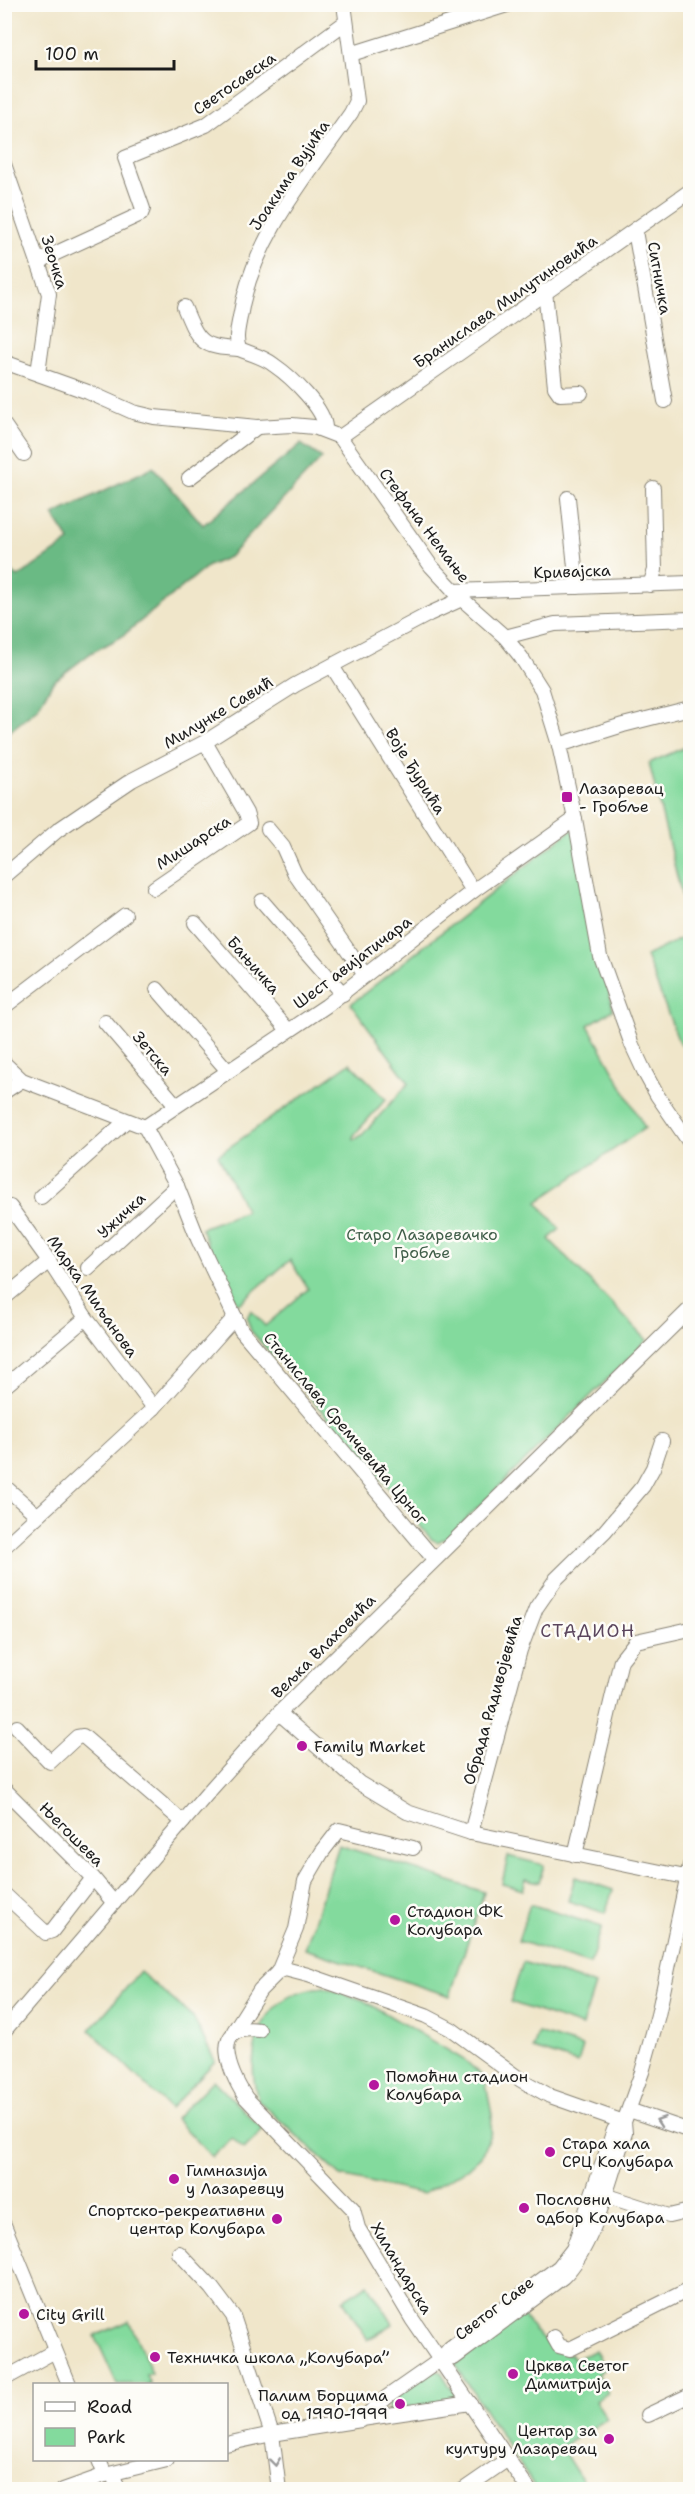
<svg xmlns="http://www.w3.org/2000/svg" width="695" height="2494" font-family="'Shantell Sans',sans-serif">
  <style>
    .green { fill: #83da9d; stroke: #507b5c; stroke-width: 1.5 }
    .forest { fill: #6aba84; stroke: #436b50; stroke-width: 1.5 }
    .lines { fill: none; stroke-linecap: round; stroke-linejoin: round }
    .minor-casing { stroke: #868173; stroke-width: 16 }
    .minor { stroke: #fff; stroke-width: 14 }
    .oneway { stroke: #999 }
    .poi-dot { fill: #b5179e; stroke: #fdfcf7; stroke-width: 2 }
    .labels { text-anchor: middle; stroke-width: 5; stroke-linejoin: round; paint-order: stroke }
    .street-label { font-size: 16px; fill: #1c1c1c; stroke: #fdfcf7 }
    .poi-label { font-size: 16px; fill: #1c1c1c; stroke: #fdfcf7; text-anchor: start }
    .park-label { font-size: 16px; fill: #405e49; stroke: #fdfcf7 }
    .neighbourhood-label { font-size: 18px; letter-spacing: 1.5px; fill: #5b465d; stroke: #fdfcf7 }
  </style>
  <rect width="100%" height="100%" fill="#fdfcf7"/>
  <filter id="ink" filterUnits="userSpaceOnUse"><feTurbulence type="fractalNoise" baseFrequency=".0167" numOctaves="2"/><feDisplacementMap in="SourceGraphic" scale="12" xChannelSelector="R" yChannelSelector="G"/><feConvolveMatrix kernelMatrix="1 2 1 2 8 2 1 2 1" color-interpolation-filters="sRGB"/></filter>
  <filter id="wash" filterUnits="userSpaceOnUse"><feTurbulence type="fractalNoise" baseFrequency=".008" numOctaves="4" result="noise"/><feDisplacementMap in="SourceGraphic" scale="24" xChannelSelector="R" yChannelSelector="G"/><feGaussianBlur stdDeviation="1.35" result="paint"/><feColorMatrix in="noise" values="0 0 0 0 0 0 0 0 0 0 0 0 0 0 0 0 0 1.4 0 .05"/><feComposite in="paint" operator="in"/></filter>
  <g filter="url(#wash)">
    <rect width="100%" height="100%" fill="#f0e6ca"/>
    <g class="green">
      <polygon points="690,745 690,929 649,763"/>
      <polygon points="575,827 613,1010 588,1025 645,1128 537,1202 560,1229 549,1239 647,1340 447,1538 437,1542 431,1539 360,1454 251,1331 247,1318 251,1310 265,1326 308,1289 290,1260 240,1303 237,1303 212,1256 201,1228 246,1211 218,1155 350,1063 386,1099 354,1135 354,1140 362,1135 409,1083 351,1004"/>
      <polygon points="690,934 690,1040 680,1045 646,956"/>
      <polygon points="339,1845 484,1892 450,1996 305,1949"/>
      <polygon points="508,1856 544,1865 539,1882 526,1879 523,1890 502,1884"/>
      <polygon points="575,1877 613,1890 605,1913 568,1901"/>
      <polygon points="530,1904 602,1927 590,1964 518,1941"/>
      <polygon points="523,1962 595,1985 582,2026 510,2002"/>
      <polygon points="140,1972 193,2017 215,2061 170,2109 90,2030"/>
      <path d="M324,1987L363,2000L466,2061L481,2075L486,2084L492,2115L491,2132L481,2156L467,2169L423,2194L341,2176L258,2100C243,2046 263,1991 324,1987Z"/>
      <polygon points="538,2033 583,2047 578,2063 533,2049"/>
      <polygon points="213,2080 263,2130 244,2149 232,2138 212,2157 175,2119"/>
      <polygon points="368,2284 393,2324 368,2340 343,2300"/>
      <path d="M522,2314C535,2331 548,2352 571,2354L575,2360L595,2350L605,2369L598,2374L608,2393L596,2401L607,2419L561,2447L587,2489H536L455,2364Z"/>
      <polygon points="129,2321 152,2373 146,2375 150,2384 117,2384 95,2336"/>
      <polygon points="437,2371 441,2372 455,2394 452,2401 389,2410 387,2404 429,2372"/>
    </g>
    <polygon class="forest" points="301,444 322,458 229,557 208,566 121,637 91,653 53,682 37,709 5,735 5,566 18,577 70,541 53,515 153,467 203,525"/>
  </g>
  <g filter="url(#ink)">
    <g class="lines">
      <defs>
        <g id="minor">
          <polyline points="351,54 510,4"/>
          <polyline points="4,164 49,294 38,373"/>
          <polyline points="635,231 665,401"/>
          <polyline points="39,261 141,214 143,209 125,158 206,125 346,22"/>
          <polyline points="545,291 555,387 560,394 581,393"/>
          <path d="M184,307C198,341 201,348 239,349"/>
          <polyline points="4,362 88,392 133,412 154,417 257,427 292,425 314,427 340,437 431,566 462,599 505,637 521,657 542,690 559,745 575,819 600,956 632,1045 645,1073 657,1095 690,1143"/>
          <polyline points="4,425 24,454"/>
          <path d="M325,430C327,410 290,376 274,365C264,357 251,354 239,349C235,338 238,328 240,317C252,239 307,176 351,113L357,101L344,4"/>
          <polyline points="340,437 690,191"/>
          <polyline points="189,478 257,427"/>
          <polyline points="568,498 577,587"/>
          <polyline points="650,585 655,570 653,488"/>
          <polyline points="454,591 690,583"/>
          <polyline points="505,637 555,624 690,619"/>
          <polyline points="332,666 473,891"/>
          <polyline points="559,745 623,725 690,708"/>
          <polyline points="268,829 283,847 295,874 365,975"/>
          <polyline points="4,876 58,830 132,780 205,742 295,685 429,614 462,599"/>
          <polyline points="154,888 249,823 246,813 205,742"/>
          <polyline points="262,901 343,994"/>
          <polyline points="195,923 288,1030"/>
          <polyline points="157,989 228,1071"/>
          <polyline points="4,1007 125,915"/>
          <polyline points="105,1022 176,1105"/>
          <polyline points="4,1063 22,1080 145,1127 177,1186 198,1239 241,1330 434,1559"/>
          <polyline points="4,1092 22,1080"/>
          <polyline points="145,1127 326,1006 473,891 575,819"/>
          <polyline points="41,1197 126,1121"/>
          <polyline points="4,1211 10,1207 49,1261 86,1318 154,1408"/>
          <polyline points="88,1268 177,1186"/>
          <polyline points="4,1298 49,1261"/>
          <polyline points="4,1387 86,1318"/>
          <polyline points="4,1486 37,1515"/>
          <polyline points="4,1547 154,1408 235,1317"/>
          <polyline points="279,1713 359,1783 407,1812 471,1833 690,1878"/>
          <polyline points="17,1727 50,1762 77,1737 83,1736 183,1822"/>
          <polyline points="4,1789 93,1878 114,1903"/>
          <polyline points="471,1833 520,1650 536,1608 556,1579 605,1531 643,1486 653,1468 662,1441"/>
          <polyline points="575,1855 621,1660 636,1641 690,1629"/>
          <polyline points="4,1894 46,1933 52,1931 93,1878"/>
          <polyline points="278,1972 296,1929 305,1881 322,1852 339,1830 413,1848"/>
          <path d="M259,2030C208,2023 230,2073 246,2098L353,2209L358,2228L412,2319L529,2490"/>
          <polyline points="4,2031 212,1788 279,1713 690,1309"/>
          <polyline points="234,2031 260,1990 278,1972 285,1969 308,1975 426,2016 451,2029 521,2080 550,2096 624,2122"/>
          <polyline points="629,2110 690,2131"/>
          <polyline points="604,2195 669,2216 690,2211"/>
          <polyline points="4,2225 69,2384"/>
          <polyline points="179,2253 212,2288 233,2316 272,2434 279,2490"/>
          <polyline points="554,2337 559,2346 570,2349 690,2289"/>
          <path d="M440,2360L454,2358L563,2277C595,2246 610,2176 625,2133L624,2122L642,2072L658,2015L690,1865"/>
          <polyline points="4,2379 55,2351"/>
          <polyline points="648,2415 690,2395"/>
          <polyline points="362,2419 470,2403"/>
          <polyline points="226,2444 272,2434 361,2420 387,2397 440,2360 450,2348 559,2267 573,2249 614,2130 624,2122"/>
          <polyline points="99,2460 105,2475"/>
          <polyline points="113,2474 118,2490"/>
          <polyline points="63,2490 105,2475 167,2460"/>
          <polyline points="463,2490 508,2459"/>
        </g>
      </defs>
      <use href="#minor" class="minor-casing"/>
      <use href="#minor" class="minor"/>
    </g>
    <defs><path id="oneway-chevron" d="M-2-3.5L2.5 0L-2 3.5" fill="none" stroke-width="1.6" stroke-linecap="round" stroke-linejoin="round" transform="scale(1.5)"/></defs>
    <g class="oneway">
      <use href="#oneway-chevron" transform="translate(660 2121) rotate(-161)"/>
      <use href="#oneway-chevron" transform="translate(275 2462) rotate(83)"/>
    </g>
  </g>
  <g class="poi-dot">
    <rect x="561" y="791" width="12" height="12" rx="3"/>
    <circle cx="302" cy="1746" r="6"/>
    <circle cx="395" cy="1920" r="6"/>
    <circle cx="374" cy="2085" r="6"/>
    <circle cx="550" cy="2152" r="6"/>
    <circle cx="174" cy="2179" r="6"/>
    <circle cx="524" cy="2208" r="6"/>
    <circle cx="277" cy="2219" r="6"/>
    <circle cx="24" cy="2314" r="6"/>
    <circle cx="155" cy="2357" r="6"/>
    <circle cx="513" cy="2374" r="6"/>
    <circle cx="400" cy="2404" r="6"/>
    <circle cx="609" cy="2439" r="6"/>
  </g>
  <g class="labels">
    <g class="street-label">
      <text transform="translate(234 83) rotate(-35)" y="6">Светосавска</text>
      <text transform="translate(289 175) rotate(-56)" y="6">Јоакима Вујића</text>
      <text transform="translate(55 262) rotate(73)" y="6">Зеочка</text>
      <text transform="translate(660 278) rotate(80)" y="6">Ситничка</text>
      <text transform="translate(505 301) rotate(-35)" y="6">Бранислава Милутиновића</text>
      <text transform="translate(425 525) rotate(53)" y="6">Стефана Немање</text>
      <text transform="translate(572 571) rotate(-2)" y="6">Кривајска</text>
      <text transform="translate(218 712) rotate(-31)" y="6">Милунке Савић</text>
      <text transform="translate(416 771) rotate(58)" y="6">Воје Ђурића</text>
      <text transform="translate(193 842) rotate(-33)" y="6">Мишарска</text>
      <text transform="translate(352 962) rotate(-37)" y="6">Шест авијатичара</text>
      <text transform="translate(254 965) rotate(49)" y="6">Бањичка</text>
      <text transform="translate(153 1053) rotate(50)" y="6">Зетска</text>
      <text transform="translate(121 1215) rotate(-43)" y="6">Ужичка</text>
      <text transform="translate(93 1296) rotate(55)" y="6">Марка Миљанова</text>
      <text transform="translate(346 1428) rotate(50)" y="6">Станислава Сремчевића Црног</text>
      <text transform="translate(323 1646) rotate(-45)" y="6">Вељка Влаховића</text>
      <text transform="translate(492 1700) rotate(-74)" y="6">Обрада Радивојевића</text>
      <text transform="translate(72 1834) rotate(45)" y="6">Његошева</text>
      <text transform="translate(402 2268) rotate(59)" y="6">Хиландарска</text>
      <text transform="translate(494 2308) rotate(-37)" y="6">Светог Саве</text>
    </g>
    <g class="poi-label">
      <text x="579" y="794">Лазаревац<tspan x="579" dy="18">- Гробље</tspan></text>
      <text x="314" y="1752">Family Market</text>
      <text x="407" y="1917">Стадион ФК<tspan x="407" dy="18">Колубара</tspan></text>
      <text x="386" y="2082">Помоћни стадион<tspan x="386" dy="18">Колубара</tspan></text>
      <text x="562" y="2149">Стара хала<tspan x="562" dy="18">СРЦ Колубара</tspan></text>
      <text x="186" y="2176">Гимназија<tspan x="186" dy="18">у Лазаревцу</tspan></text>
      <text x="536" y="2205">Пословни<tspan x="536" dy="18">одбор Колубара</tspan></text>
      <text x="265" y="2216" text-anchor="end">Спортско-рекреативни<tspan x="265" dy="18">центар Колубара</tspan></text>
      <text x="36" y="2320">City Grill</text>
      <text x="167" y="2363">Техничка школа „Колубара”</text>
      <text x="525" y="2371">Црква Светог<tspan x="525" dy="18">Димитрија</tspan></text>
      <text x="388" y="2401" text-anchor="end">Палим Борцима<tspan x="388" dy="18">од 1990-1999</tspan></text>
      <text x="597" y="2436" text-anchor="end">Центар за<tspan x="597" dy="18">културу Лазаревац</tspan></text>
    </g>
    <g class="park-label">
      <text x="422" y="1240">Старо Лазаревачко<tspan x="422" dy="18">Гробље</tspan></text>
    </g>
    <g class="neighbourhood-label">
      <text x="588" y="1637">СТАДИОН</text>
    </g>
  </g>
  <rect width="695" height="2494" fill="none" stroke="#fdfcf7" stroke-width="24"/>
  <rect x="33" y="2383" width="195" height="78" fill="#fdfcf7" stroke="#a3a29f" stroke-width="1.5"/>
  <rect x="45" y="2402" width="30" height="9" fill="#ffffff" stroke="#a3a29f" stroke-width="1.5"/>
  <text x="87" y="2413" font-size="18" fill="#1c1c1c">Road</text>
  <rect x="45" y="2428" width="30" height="18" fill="#83da9d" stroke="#a3a29f" stroke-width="1.5"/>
  <text x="87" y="2443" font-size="18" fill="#1c1c1c">Park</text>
  <path d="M36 60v9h138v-9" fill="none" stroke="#1c1c1c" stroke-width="3"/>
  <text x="45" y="60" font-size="18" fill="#1c1c1c" stroke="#fdfcf7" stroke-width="4.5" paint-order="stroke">100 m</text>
</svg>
